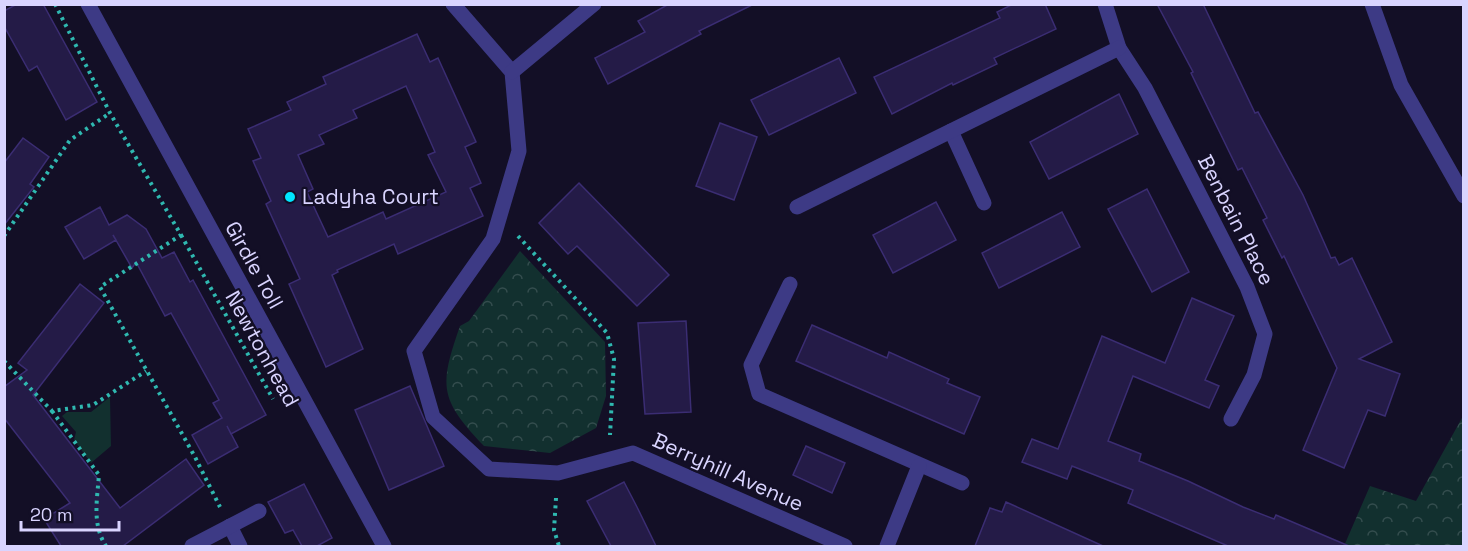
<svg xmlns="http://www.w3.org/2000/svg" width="1468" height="551" font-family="'Space Grotesk',sans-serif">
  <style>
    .grass { fill: #12302f }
    .forest { fill: url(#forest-crowns) }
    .building { fill: #241b47; stroke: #3b2d73; stroke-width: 1.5; fill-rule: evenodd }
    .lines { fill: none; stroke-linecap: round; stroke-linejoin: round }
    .path { stroke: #2fb8b0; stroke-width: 4; stroke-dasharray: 3 4.5; stroke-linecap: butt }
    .minor { stroke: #3d3a85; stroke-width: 15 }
    .tertiary { stroke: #3d3a85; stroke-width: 15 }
    .poi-dot { fill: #00e5ff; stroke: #130f26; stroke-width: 2 }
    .labels { text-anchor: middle; stroke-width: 4.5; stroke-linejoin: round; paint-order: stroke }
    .poi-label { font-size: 21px; fill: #d9d4ff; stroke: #130f26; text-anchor: start }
    .street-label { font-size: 21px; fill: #d9d4ff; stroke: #130f26 }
  </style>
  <defs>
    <pattern id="forest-crowns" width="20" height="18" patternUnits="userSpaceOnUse" patternTransform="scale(1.5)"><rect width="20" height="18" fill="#12302f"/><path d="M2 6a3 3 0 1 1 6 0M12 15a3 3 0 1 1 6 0" fill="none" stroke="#344d4e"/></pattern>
  </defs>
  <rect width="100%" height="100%" fill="#130f26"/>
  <polygon class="grass" points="110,397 111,446 91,463 74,440 76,432 62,416 67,412 91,412"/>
  <g class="forest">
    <path d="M520,251L605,342L606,396L596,428L550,453L484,446C439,399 439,386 460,326L469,321Z"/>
    <polygon points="1463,416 1463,546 1344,546 1370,486 1416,501"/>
  </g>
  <g class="building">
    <polygon points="17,4 43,4 97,102 66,120 37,66 29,71 4,26 4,11"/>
    <polygon points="669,4 754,4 699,31 701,34 608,84 595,58 645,32 638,21"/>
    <polygon points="1013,4 1045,4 1056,29 994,58 997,64 953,85 952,83 892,114 874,77 1000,18 997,12"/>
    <polygon points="1157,4 1203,4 1255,113 1258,112 1303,195 1331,258 1335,257 1339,265 1352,258 1392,342 1359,359 1400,374 1385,416 1368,410 1344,468 1303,450 1337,368 1284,256 1282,258 1263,220 1267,218 1242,168 1238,170 1191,73 1193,72"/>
    <path d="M417,34L430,62L438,58L476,142L465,147L481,183L470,188L483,216L398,254L394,244L337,270L338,272L332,275L363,349L326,367L289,284L300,279L266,204L271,201L253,161L261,158L248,129L291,110L287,102L326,84L323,77ZM406,86L435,152L428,155L446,192L386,219L383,212L328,237L307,192L313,189L298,155L324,144L319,135L357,118L353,110Z"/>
    <polygon points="839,58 856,93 769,135 751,100"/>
    <polygon points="1119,94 1138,134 1049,179 1030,142"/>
    <polygon points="720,123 757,137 734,200 696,186"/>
    <polygon points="23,138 49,157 30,184 34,187 4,225 4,163"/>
    <polygon points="579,183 669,275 637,306 577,246 568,254 539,223"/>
    <polygon points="1147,189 1189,272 1152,292 1108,209"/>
    <polygon points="936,202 956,240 893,273 873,235"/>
    <polygon points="100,207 109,225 127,215 146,229 162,258 174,252 190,282 193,280 266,415 231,434 227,426 238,447 208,464 192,435 222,418 213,403 219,400 171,313 165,316 136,262 132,268 113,235 116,240 84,259 65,227"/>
    <polygon points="1062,212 1080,247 999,288 982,253"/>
    <polygon points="80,284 104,303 33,395 120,508 186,459 204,485 123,546 61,546 44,519 70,503 4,418 4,387 27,370 18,363"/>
    <polygon points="1192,298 1234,316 1205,380 1219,386 1209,408 1133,376 1108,441 1141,454 1139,461 1188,481 1243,507 1274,519 1276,515 1349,546 1228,546 1128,503 1133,490 1072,466 1067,479 1022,462 1032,439 1058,449 1102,336 1165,363"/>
    <polygon points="686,321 691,412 645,414 638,323"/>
    <polygon points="812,325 887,358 889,352 949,379 947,383 980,397 964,434 796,361"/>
    <polygon points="410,386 444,466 389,490 355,410"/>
    <polygon points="806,446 845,463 832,493 793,475"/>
    <polygon points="624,482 637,507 656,546 611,546 587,501"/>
    <polygon points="304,484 332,538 317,546 302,546 293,530 285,533 268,502"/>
    <polygon points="1006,502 1103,546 975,546 990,508 1002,512"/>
  </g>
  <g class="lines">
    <g class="path">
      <polyline points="55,4 110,113 181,235 100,287 195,457 220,507"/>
      <polyline points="181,235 273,399"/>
      <polyline points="4,236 70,140 110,113"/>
      <polyline points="518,236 607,333 614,359 610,435"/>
      <polyline points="4,361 52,411 93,405 146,371"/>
      <path d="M52,411L99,475C97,500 92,525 106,546"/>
      <polyline points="556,498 554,530 559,546"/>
    </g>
    <g class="minor">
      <polyline points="453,4 512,72 519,151 493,239 414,351 433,417 489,469 558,473 633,453 845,546"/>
      <polyline points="1105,4 1119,48 1145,88 1247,287 1265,334 1254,375 1231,419"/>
      <polyline points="512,72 594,4"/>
      <polyline points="951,131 984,203"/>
      <polyline points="797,207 1119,48"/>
      <polyline points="790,284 751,365 759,394 962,483"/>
      <polyline points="230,526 240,546"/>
      <polyline points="192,546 259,511"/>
      <polyline points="887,546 919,466"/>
    </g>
    <g class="tertiary">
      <polyline points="88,4 384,546"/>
      <polyline points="1372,4 1401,85 1464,196"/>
    </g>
  </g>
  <circle class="poi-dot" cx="290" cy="197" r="6"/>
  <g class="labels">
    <g class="poi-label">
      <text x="302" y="204">Ladyha Court</text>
    </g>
    <g class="street-label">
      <text transform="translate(1236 220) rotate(63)" y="7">Benbain Place</text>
      <text transform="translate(254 265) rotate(61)" y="7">Girdle Toll</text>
      <text transform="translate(262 349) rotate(61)" y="7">Newtonhead</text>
      <text transform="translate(728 472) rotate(24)" y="7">Berryhill Avenue</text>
    </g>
  </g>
  <rect width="1468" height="551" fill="none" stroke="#d9d4ff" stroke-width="12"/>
  <path d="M21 521v9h98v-9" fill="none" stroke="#d9d4ff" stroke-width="3"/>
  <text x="30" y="521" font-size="18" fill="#d9d4ff" stroke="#130f26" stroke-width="4.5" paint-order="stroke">20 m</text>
</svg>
